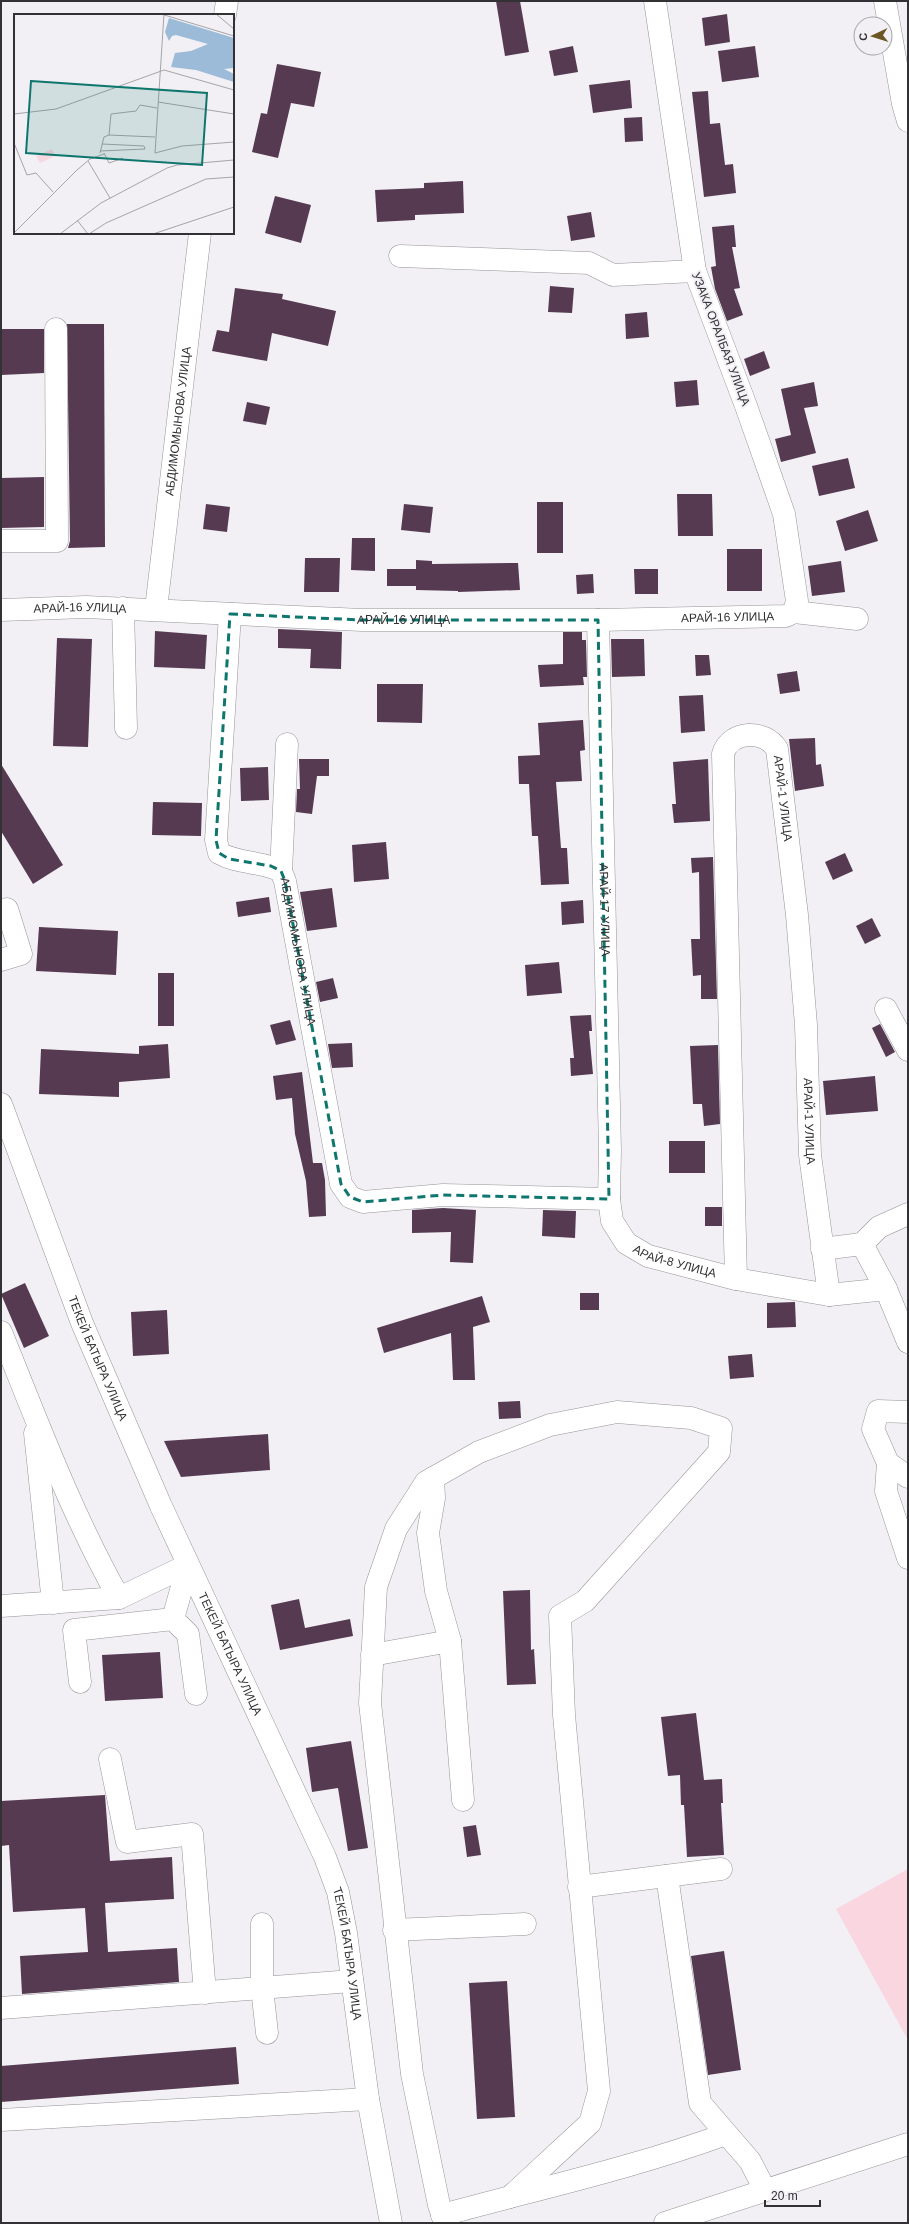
<svg xmlns="http://www.w3.org/2000/svg" width="909" height="2224" font-family="Arial,sans-serif">
  <style>
    .green { fill: #f9d6e0 }
    .building { fill: #553a52 }
    .lines { fill: none; stroke-linecap: round; stroke-linejoin: round }
    .minor-casing { stroke: #959498; stroke-width: 23 }
    .minor { stroke: #fff; stroke-width: 22 }
    .marked { fill: none; stroke: #0f766e; stroke-width: 3; stroke-dasharray: 8 5; stroke-linejoin: round }
    .labels { text-anchor: middle; stroke-width: 4; stroke-linejoin: round; paint-order: stroke }
    .street-label { font-size: 12px; fill: #323133; stroke: #f2f0f5 }
    .inset-road { fill: none; stroke: #a5a4a7; stroke-width: 1 }
    .view { fill: #0f766e; fill-opacity: 0.15; stroke: #0f766e; stroke-width: 2 }
    .inset-edge { fill: none; stroke: #323133; stroke-width: 2 }
  </style>
  <rect width="100%" height="100%" fill="#f2f0f5"/>
  <polygon class="green" points="908,1869 908,2040 836,1909"/>
  <g class="building">
    <polygon points="496,1 520,1 529,52 505,56"/>
    <polygon points="727,14 730,42 705,46 702,18"/>
    <polygon points="573,46 578,72 554,76 549,51"/>
    <polygon points="755,46 759,77 722,82 718,51"/>
    <polygon points="277,64 321,72 314,107 291,103 278,158 252,152 261,113 267,114"/>
    <polygon points="630,80 632,108 593,113 589,85"/>
    <polygon points="708,91 710,124 720,123 725,165 733,164 736,193 704,197 692,92"/>
    <polygon points="642,117 643,141 625,142 624,118"/>
    <polygon points="463,181 464,213 415,215 415,220 377,222 375,190 424,188 424,183"/>
    <polygon points="275,196 311,205 301,243 265,233"/>
    <polygon points="591,212 595,237 571,241 567,216"/>
    <polygon points="734,225 736,247 732,247 740,288 734,289 743,315 727,321 715,289 711,267 716,266 712,227"/>
    <polygon points="550,286 574,288 572,313 548,312"/>
    <polygon points="235,288 283,294 282,299 336,311 328,346 272,333 267,361 212,351 217,330 229,332"/>
    <polygon points="647,312 649,337 626,339 625,314"/>
    <polygon points="67,324 104,324 105,547 68,548 70,541"/>
    <polygon points="1,329 44,329 44,373 1,375"/>
    <polygon points="764,351 770,368 750,376 744,359"/>
    <polygon points="697,380 699,405 676,407 674,382"/>
    <polygon points="814,382 818,406 804,408 816,453 781,462 775,439 791,435 781,389"/>
    <polygon points="247,402 270,407 266,425 243,421"/>
    <polygon points="848,458 855,488 819,496 812,466"/>
    <polygon points="44,477 44,527 1,528 1,478"/>
    <polygon points="677,494 712,494 713,536 678,536"/>
    <rect x="537" y="502" width="26" height="51"/>
    <polygon points="206,504 230,507 227,532 203,529"/>
    <polygon points="404,504 433,507 430,533 401,530"/>
    <polygon points="868,510 878,541 845,551 836,521"/>
    <polygon points="352,538 375,538 375,571 351,570"/>
    <rect x="727" y="549" width="35" height="42"/>
    <polygon points="305,558 340,558 339,592 304,592"/>
    <polygon points="416,560 432,561 432,564 518,563 520,590 458,592 458,591 416,590 416,586 387,586 387,569 416,569"/>
    <polygon points="841,561 845,592 812,596 808,566"/>
    <polygon points="634,569 658,569 658,594 635,594"/>
    <polygon points="593,574 594,593 577,594 576,575"/>
    <polygon points="278,629 342,632 341,669 310,668 311,649 278,648"/>
    <polygon points="155,631 207,635 205,669 154,667"/>
    <polygon points="563,632 582,632 582,640 586,640 587,677 583,677 584,685 540,687 538,665 563,664"/>
    <polygon points="57,638 92,639 88,747 53,746"/>
    <polygon points="611,639 644,639 645,676 612,677"/>
    <polygon points="695,655 709,655 711,675 696,676"/>
    <polygon points="797,671 800,691 780,694 777,674"/>
    <polygon points="377,684 423,684 422,723 377,722"/>
    <polygon points="703,695 705,731 681,733 679,696"/>
    <polygon points="583,720 585,750 580,751 582,781 556,782 561,848 567,848 569,884 541,885 538,836 532,836 529,784 519,784 518,756 540,755 538,723"/>
    <polygon points="815,738 816,765 821,764 824,786 795,791 789,739"/>
    <polygon points="299,759 329,759 329,776 317,776 312,814 296,812 297,789 300,789"/>
    <polygon points="708,759 710,821 674,823 672,804 676,804 673,762"/>
    <polygon points="1,764 63,865 33,884 1,831"/>
    <polygon points="268,767 269,800 241,801 240,768"/>
    <polygon points="153,802 202,803 201,836 152,835"/>
    <polygon points="386,842 389,879 354,882 352,845"/>
    <polygon points="845,853 853,871 833,880 825,862"/>
    <polygon points="713,857 717,999 701,999 701,975 693,976 691,939 700,939 699,872 692,873 691,858"/>
    <polygon points="332,888 337,927 307,931 300,892"/>
    <polygon points="269,897 271,912 238,917 236,902"/>
    <polygon points="583,900 584,923 562,925 561,902"/>
    <polygon points="872,918 881,936 865,944 856,926"/>
    <polygon points="39,927 118,931 116,975 36,971"/>
    <polygon points="559,962 562,993 527,996 525,965"/>
    <rect x="158" y="973" width="16" height="53"/>
    <polygon points="333,978 338,998 320,1002 316,982"/>
    <polygon points="591,1015 592,1031 589,1031 593,1074 571,1076 570,1058 574,1058 570,1016"/>
    <polygon points="290,1020 296,1040 276,1045 270,1025"/>
    <polygon points="880,1024 895,1052 886,1057 872,1028"/>
    <polygon points="352,1043 353,1067 332,1068 328,1044"/>
    <polygon points="168,1044 170,1078 119,1082 119,1097 39,1094 41,1049 139,1054 139,1046"/>
    <polygon points="718,1045 720,1124 704,1126 702,1104 693,1104 690,1046"/>
    <polygon points="302,1072 313,1163 322,1163 325,1180 326,1216 309,1217 306,1181 295,1134 292,1098 276,1100 273,1076"/>
    <polygon points="875,1076 878,1111 826,1115 823,1081"/>
    <rect x="669" y="1141" width="36" height="32"/>
    <rect x="705" y="1207" width="17" height="19"/>
    <polygon points="443,1208 476,1210 473,1263 450,1262 451,1232 412,1233 412,1210"/>
    <polygon points="543,1210 576,1211 575,1238 542,1236"/>
    <polygon points="25,1283 49,1336 24,1348 1,1294"/>
    <rect x="580" y="1293" width="19" height="17"/>
    <polygon points="482,1296 490,1322 473,1327 475,1380 453,1380 451,1333 384,1353 377,1328"/>
    <polygon points="795,1302 796,1327 767,1328 767,1303"/>
    <polygon points="167,1310 169,1354 133,1356 131,1312"/>
    <polygon points="752,1354 754,1377 730,1379 728,1356"/>
    <polygon points="520,1401 521,1418 499,1419 498,1402"/>
    <polygon points="268,1434 270,1470 181,1477 164,1441"/>
    <polygon points="530,1590 531,1650 534,1649 536,1684 507,1685 503,1591"/>
    <polygon points="299,1599 305,1628 350,1619 353,1636 280,1650 271,1605"/>
    <polygon points="160,1652 163,1698 105,1701 102,1655"/>
    <polygon points="696,1713 704,1780 722,1779 723,1803 721,1803 724,1855 687,1857 684,1805 681,1805 680,1775 668,1776 661,1717"/>
    <polygon points="351,1741 368,1848 348,1851 338,1788 312,1792 306,1748"/>
    <polygon points="105,1795 110,1861 172,1857 174,1899 105,1903 108,1952 177,1948 179,1982 22,1994 20,1956 88,1952 85,1908 13,1912 9,1845 1,1846 1,1801"/>
    <polygon points="476,1825 481,1855 467,1857 463,1827"/>
    <polygon points="724,1951 741,2070 708,2075 691,1956"/>
    <polygon points="507,1981 515,2117 477,2119 469,1983"/>
    <polygon points="236,2047 239,2084 1,2102 1,2066"/>
  </g>
  <g class="lines">
    <defs>
      <g id="minor">
        <polyline points="885,1 903,104 908,121"/>
        <polyline points="225,15 227,1"/>
        <polyline points="400,256 589,263 613,275 695,271"/>
        <polyline points="1,541 57,541 56,329"/>
        <polyline points="123,608 126,728"/>
        <path id="s1" d="M156,609L200,233"/>
        <path id="s2" d="M1,610L86,607L362,620H598L786,616L794,612L797,601L784,514L746,406L695,271L655,1"/>
        <polyline points="794,612 857,619"/>
        <path id="s3" d="M230,614L216,840L219,853C238,864 261,861 281,871L285,881L341,1184L350,1197L363,1202L443,1195L609,1199"/>
        <path id="s4" d="M598,620L610,1150L609,1199L612,1221L626,1243L648,1256L736,1279L829,1295L886,1289"/>
        <polyline points="281,871 287,744"/>
        <polyline points="1,910 7,909 21,954 1,960"/>
        <polyline points="886,1009 908,1050"/>
        <path id="s5" d="M1,1104L82,1323L161,1506L325,1857L338,1892L346,1933L368,2099L391,2223"/>
        <polyline points="862,1244 886,1289 908,1342"/>
        <polyline points="862,1244 879,1227 908,1214"/>
        <polyline points="822,1249 862,1244"/>
        <path id="s6" d="M736,1279L723,754C730,730 765,729 777,749L797,915L806,1025L810,1155L829,1295"/>
        <path d="M1,1332C37,1421 72,1515 119,1598"/>
        <polyline points="908,1412 878,1411 873,1429 888,1463 908,1477"/>
        <polyline points="35,1433 53,1603"/>
        <polyline points="888,1463 886,1491 908,1558"/>
        <polyline points="433,1478 434,1498 428,1533 436,1591 450,1641 463,1800"/>
        <polyline points="1,1606 119,1598 188,1565 173,1619 74,1630 80,1682"/>
        <polyline points="173,1619 188,1634 196,1694"/>
        <polyline points="372,1655 450,1641"/>
        <polyline points="110,1759 127,1842 192,1834 205,1993"/>
        <polyline points="667,1876 700,2103 750,2161 765,2190"/>
        <polyline points="579,1887 721,1869"/>
        <polyline points="262,1924 262,1988 267,2033"/>
        <polyline points="394,1930 525,1924"/>
        <polyline points="1,2008 352,1981"/>
        <polyline points="1,2120 368,2099"/>
        <path d="M442,2215C537,2189 633,2168 726,2134"/>
        <polyline points="445,2223 439,2205 412,2074 370,1703 376,1587 396,1529 426,1482 479,1452 550,1425 617,1412 691,1418 721,1428 719,1452 585,1601 560,1616 564,1715 599,2091 590,2123 510,2197"/>
        <polyline points="665,2223 908,2144"/>
      </g>
    </defs>
    <use href="#minor" class="minor-casing"/>
    <use href="#minor" class="minor"/>
  </g>
  <path class="marked" d="M230,614L362,620H598L609,1199L443,1195L363,1202L350,1197L341,1184L285,881L281,871L271,866L229,859L219,853L216,840Z"/>
  <g class="labels">
    <g class="street-label">
      <text transform="translate(721 339) rotate(69)" y="4">УЗАКА ОРАЛБАЯ УЛИЦА</text>
      <text dy="4" stroke="none"><textPath href="#s1" startOffset="189">АБДИМОМЫНОВА УЛИЦА</textPath></text>
      <text dy="4" stroke="none"><textPath href="#s2" startOffset="79">АРАЙ-16 УЛИЦА</textPath></text>
      <text dy="4" stroke="none"><textPath href="#s2" startOffset="727">АРАЙ-16 УЛИЦА</textPath></text>
      <text dy="4" stroke="none"><textPath href="#s2" startOffset="403">АРАЙ-16 УЛИЦА</textPath></text>
      <text dy="4" stroke="none"><textPath href="#s6" startOffset="642">АРАЙ-1 УЛИЦА</textPath></text>
      <text dy="4" stroke="none"><textPath href="#s4" startOffset="290">АРАЙ-17 УЛИЦА</textPath></text>
      <text dy="4" stroke="none"><textPath href="#s3" startOffset="387">АБДИМОМЫНОВА УЛИЦА</textPath></text>
      <text dy="4" stroke="none"><textPath href="#s6" startOffset="966">АРАЙ-1 УЛИЦА</textPath></text>
      <text dy="4" stroke="none"><textPath href="#s4" startOffset="680">АРАЙ-8 УЛИЦА</textPath></text>
      <text dy="4" stroke="none"><textPath href="#s5" startOffset="272">ТЕКЕЙ БАТЫРА УЛИЦА</textPath></text>
      <text dy="4" stroke="none"><textPath href="#s5" startOffset="596">ТЕКЕЙ БАТЫРА УЛИЦА</textPath></text>
      <text dy="4" stroke="none"><textPath href="#s5" startOffset="920">ТЕКЕЙ БАТЫРА УЛИЦА</textPath></text>
    </g>
  </g>
  <g transform="translate(14 14)">
    <rect width="220" height="220" fill="#f2f0f5"/>
    <path d="M38,135L41,142L26,149L22,142Z" fill="#f9d6e0"/>
    <path d="M155,4L220,24V54L210,55L220,60V68L182,56L157,53L161,39L177,37L194,30L162,21L158,22L155,27L151,18Z" fill="#9bbbd8"/>
    <path class="inset-road" d="M147,0L220,22M150,0L141,139L168,132L220,128M202,0L220,15M144,88L220,100M0,100L42,95L150,56L220,76M95,121L97,100L122,97L126,91L143,94M95,121L141,123M0,129L13,161L22,159L39,178M86,137L131,135L130,132L88,130M86,139L90,123L95,121M90,139L95,149L109,144M74,147L96,184M63,206L74,220M0,219L63,156L76,145L90,140M46,220L87,189L153,154L163,151L220,146M75,220L92,209L192,165L220,163M139,220L220,193"/>
    <path class="view" d="M17,67L193,79L188,151L12,139Z"/>
    <rect width="220" height="220" class="inset-edge"/>
  </g>
  <rect width="909" height="2224" fill="none" stroke="#323133" stroke-width="4"/>
  <g transform="translate(873 36) rotate(266)"><circle r="19" fill="#f2f0f5" stroke="#a5a4a7"/>
  <path d="M0-3L7 15L0 10L-7 15Z" fill="#6c5525"/>
  <text y="-6" font-size="11" font-weight="bold" text-anchor="middle" fill="#323133">С</text>
  </g>
  <path d="M765 2200v6h55v-6" fill="none" stroke="#323133" stroke-width="2"/>
  <text x="771" y="2200" font-size="12" fill="#323133" stroke="#f2f0f5" stroke-width="3" paint-order="stroke">20 m</text>
</svg>
